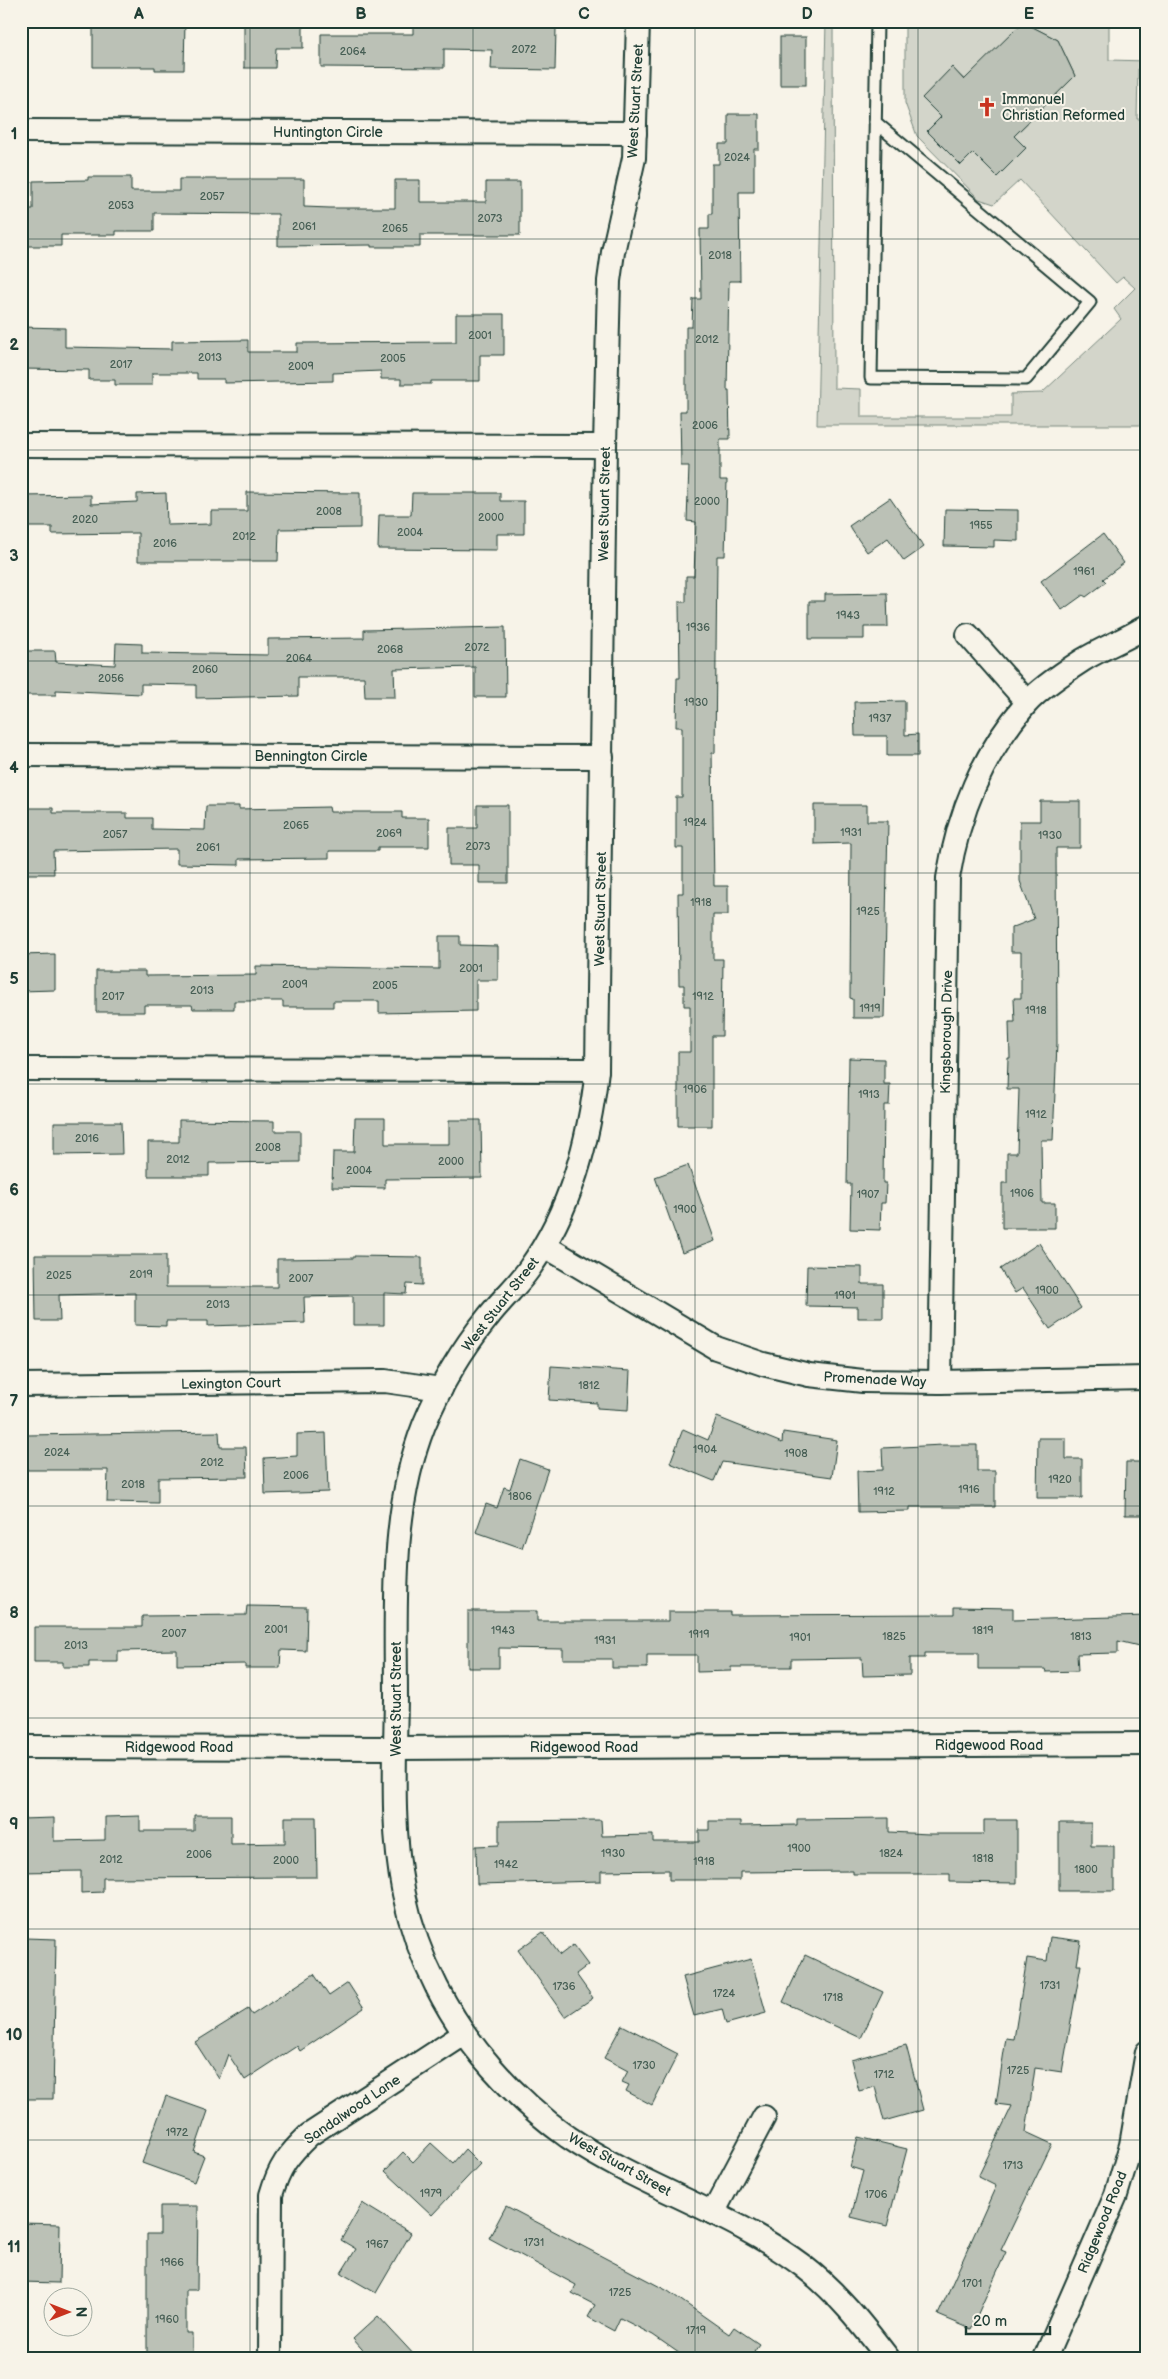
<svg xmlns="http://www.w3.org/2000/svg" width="1168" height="2379" font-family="'Balsamiq Sans',sans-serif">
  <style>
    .green { fill: #d3d5ca; stroke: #79897f; fill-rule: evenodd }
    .building { fill: #bbc1b6; stroke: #1f3d34 }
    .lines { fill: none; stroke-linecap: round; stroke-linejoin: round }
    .service-casing { stroke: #1f3d34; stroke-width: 15 }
    .minor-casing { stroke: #1f3d34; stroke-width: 26 }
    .service { stroke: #f7f3e8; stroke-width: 11 }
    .minor { stroke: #f7f3e8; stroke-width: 22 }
    .grid { fill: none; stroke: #1f3d34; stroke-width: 1; stroke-opacity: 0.55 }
    .labels { text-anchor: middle; stroke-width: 4; stroke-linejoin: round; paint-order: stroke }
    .number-label { font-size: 11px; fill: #465e54 }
    .poi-label { font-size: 14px; fill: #1f3d34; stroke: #f7f3e8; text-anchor: start }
    .street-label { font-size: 14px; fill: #1f3d34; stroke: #f7f3e8 }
    .neatline { fill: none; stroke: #1f3d34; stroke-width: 2 }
    .grid-label { font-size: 16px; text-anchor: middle; font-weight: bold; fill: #1f3d34 }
  </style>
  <rect width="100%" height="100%" fill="#f7f3e8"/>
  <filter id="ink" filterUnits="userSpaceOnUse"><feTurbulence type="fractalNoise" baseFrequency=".02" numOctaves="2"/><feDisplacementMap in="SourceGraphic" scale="10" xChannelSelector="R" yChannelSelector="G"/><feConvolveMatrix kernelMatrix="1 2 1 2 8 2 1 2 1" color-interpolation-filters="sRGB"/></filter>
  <g filter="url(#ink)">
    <path class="green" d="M826,21H833L834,388L861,389V417H1011V394L1042,393L1121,319L1114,309L1135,288L1123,277L1116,283L1020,180L994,204L979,199L917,136L905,103V21H1109V60L1147,61V69H1138L1137,119H1147V425H817ZM1023,22L1058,40L1075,76L1014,136L1026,148L997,177L973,153L961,165L941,117L922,98L952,68L965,80Z"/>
    <g class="building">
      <polygon points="93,21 185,21 184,70 155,70 155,67 93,67"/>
      <polygon points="244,21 303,21 303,48 276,48 275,68 244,68"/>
      <polygon points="413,21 471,21 471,25 518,25 518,21 544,21 544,28 556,28 555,70 491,69 492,50 444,49 444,68 321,67 321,34 413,34"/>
      <polygon points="1023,22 1058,40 1075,76 1014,136 1026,148 997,177 973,153 961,165 927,131 941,117 922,98 952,67 964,80"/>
      <rect x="780" y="37" width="26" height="48"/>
      <polygon points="728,114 759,114 759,149 754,149 754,192 739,192 740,281 729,281 727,390 729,390 730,439 720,439 720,480 727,480 725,556 717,556 715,753 712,753 714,886 728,886 728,915 713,915 713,959 723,959 722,1036 712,1036 712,1126 678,1126 678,1052 690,1052 690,1006 684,1006 684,985 679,985 678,893 683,893 683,848 676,848 676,797 682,797 682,727 676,727 677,678 680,678 679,602 686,602 686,576 694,576 696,522 687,521 689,466 681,466 680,411 686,411 686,327 692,327 693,299 701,299 700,229 709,229 709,214 712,214 712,164 719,164 719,144 728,144"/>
      <polygon points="88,177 131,177 131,191 179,191 179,179 304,179 304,207 330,208 395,208 395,180 420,180 420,202 486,202 486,182 520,182 520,235 420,235 420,247 371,247 371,245 278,246 278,214 154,213 154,231 116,231 116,235 61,235 61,246 21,246 21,209 33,209 33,181 88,180"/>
      <polygon points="456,314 504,314 504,355 480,355 480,381 431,381 431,384 401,384 401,379 381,379 381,371 333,373 333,381 224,383 224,379 197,379 197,373 152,373 152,385 115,385 115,380 89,380 89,370 21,369 21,327 65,328 65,347 172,349 172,341 248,340 248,352 297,352 297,343 456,342"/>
      <polygon points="247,492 360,493 360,528 279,529 278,561 138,561 138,533 52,534 52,527 21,527 21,496 91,495 91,504 137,502 137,494 166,493 167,525 211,524 211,511 247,511"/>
      <polygon points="412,493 500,493 500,501 524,501 524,534 497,534 497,550 378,549 379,515 411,515"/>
      <polygon points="890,498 924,547 904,561 888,538 867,552 849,526"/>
      <polygon points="945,509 1018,510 1018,541 994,540 994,547 944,546"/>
      <polygon points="1103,534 1124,563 1103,579 1106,582 1086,597 1083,595 1062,610 1041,581"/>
      <polygon points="887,593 888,627 864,627 864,639 809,639 809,601 825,601 825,594"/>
      <polygon points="505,627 506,697 475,697 475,667 394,669 395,697 365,697 364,677 298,677 298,696 196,698 196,685 141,684 141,694 56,690 56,695 21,695 21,651 55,651 56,662 115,665 116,643 142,644 142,653 268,655 268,639 364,638 364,630"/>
      <polygon points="905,701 905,735 918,734 918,756 887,756 887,736 855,736 854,702"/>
      <polygon points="1040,801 1080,801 1080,848 1056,848 1057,1043 1053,1140 1041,1140 1042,1203 1055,1203 1055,1228 1002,1228 1002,1183 1007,1183 1007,1153 1017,1153 1019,1089 1007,1089 1008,1058 1010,1058 1009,1022 1015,1022 1014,998 1021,998 1021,952 1011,952 1011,928 1034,919 1020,881 1020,821 1040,821"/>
      <polygon points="477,805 508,805 508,883 479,883 479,865 449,865 449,828 477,828"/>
      <polygon points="814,805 867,805 867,821 888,821 884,1018 853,1018 853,999 850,998 851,843 814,844"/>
      <polygon points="206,806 239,806 239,809 329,807 330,812 402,812 402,818 429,818 429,847 378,847 378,851 329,851 329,858 239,859 239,865 177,864 177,849 53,851 54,874 21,874 21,836 29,836 29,808 53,808 53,813 127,813 127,818 152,818 152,829 205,830"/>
      <polygon points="439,936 460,936 460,945 498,946 498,980 476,980 476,1011 379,1013 379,1001 333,1001 333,1007 283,1007 283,1001 234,1001 234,1009 193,1009 192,1005 144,1005 144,1012 96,1012 96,971 145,971 145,976 256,975 256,966 439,969"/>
      <polygon points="55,954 55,990 21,991 21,955"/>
      <polygon points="849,1058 884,1059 884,1084 890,1084 889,1105 884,1105 883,1183 886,1183 885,1203 881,1203 880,1230 850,1229 851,1184 847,1184"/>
      <polygon points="355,1118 385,1118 385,1144 449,1144 449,1120 481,1120 482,1178 385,1179 385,1188 332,1187 333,1152 354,1152"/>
      <polygon points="179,1120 274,1121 274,1131 300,1131 300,1162 209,1163 209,1176 148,1176 148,1142 179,1142"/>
      <polygon points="54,1122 121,1122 122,1154 54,1155"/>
      <polygon points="688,1165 715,1241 682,1253 655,1177"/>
      <polygon points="1039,1243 1081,1308 1050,1329 1023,1288 1015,1293 1000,1269"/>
      <polygon points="35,1255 166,1255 166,1287 277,1287 277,1259 354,1258 354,1256 422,1257 422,1285 407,1284 406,1294 384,1293 384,1325 353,1325 353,1296 304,1297 305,1323 208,1326 208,1321 166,1321 166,1326 135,1325 135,1293 59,1295 60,1321 36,1321"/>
      <polygon points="807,1266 862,1267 862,1284 883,1284 883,1318 858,1318 858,1307 806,1306"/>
      <polygon points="551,1366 630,1371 628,1410 597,1408 597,1403 549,1400"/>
      <polygon points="717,1417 782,1443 783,1432 837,1440 832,1477 722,1462 714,1481 670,1463 683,1429 708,1440"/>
      <polygon points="219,1432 220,1447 246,1447 247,1477 158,1478 158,1503 107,1502 108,1470 27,1470 27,1435"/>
      <polygon points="326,1433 328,1492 265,1494 264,1458 297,1456 297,1434"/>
      <polygon points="1038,1438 1066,1438 1066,1459 1082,1459 1082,1498 1037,1498"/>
      <polygon points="943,1445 977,1445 977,1471 995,1471 995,1507 910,1507 910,1511 858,1512 857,1471 883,1470 882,1448"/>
      <polygon points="520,1459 548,1469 522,1548 476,1532 486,1504 497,1508 504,1487 510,1489"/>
      <polygon points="1126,1462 1147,1462 1147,1515 1125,1515"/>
      <polygon points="247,1606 307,1607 306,1651 281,1650 280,1668 245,1668 245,1664 177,1665 177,1650 118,1651 118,1662 89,1662 89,1667 63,1667 63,1662 34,1662 34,1627 142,1627 142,1616 246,1615"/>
      <polygon points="954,1607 1013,1608 1013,1620 1147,1616 1147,1648 1118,1641 1118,1653 1077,1654 1078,1671 1046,1672 1045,1669 978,1669 978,1653 925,1653 925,1658 910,1658 910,1675 863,1676 862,1658 791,1659 791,1667 731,1667 731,1671 697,1672 697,1655 647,1655 647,1668 612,1668 612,1659 563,1659 563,1649 499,1648 499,1668 468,1668 468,1611 537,1611 537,1621 668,1621 668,1612 730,1612 730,1615 954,1614"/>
      <polygon points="194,1815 231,1815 231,1844 285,1843 285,1817 316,1817 317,1877 103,1878 103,1892 81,1893 81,1871 21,1872 21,1819 54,1818 54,1841 105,1840 105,1817 140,1816 140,1831 194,1831"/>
      <polygon points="889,1818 889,1832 929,1834 984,1834 984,1820 1017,1820 1017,1883 950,1882 950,1874 853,1874 853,1871 740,1872 740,1880 669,1880 669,1870 601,1871 601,1881 477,1884 476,1846 499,1845 499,1821 601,1820 602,1836 653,1835 653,1842 699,1842 699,1830 709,1830 709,1821 740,1821 740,1826 797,1825 797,1819"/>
      <polygon points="1059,1823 1091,1823 1091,1846 1114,1846 1114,1891 1059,1891"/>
      <polygon points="543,1932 560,1955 573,1945 588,1965 576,1974 593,1998 565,2017 518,1950"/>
      <polygon points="1050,1937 1081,1941 1077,1965 1081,1965 1062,2072 1035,2068 1026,2132 1052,2144 1001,2250 1006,2252 971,2329 938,2315 996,2186 978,2177 1012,2106 996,2104 1006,2038 1014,2039 1027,1958 1047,1961"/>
      <polygon points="25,1938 56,1939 53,2099 21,2099 21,1968 25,1968"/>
      <polygon points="805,1955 883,1992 861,2038 783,2002"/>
      <polygon points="751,1959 766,2013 726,2024 722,2009 694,2016 683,1977"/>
      <polygon points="314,1974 329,1996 348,1983 364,2008 300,2051 297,2046 245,2080 228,2054 219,2079 195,2042 248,2009 252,2015"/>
      <polygon points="622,2025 678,2054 652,2105 626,2091 629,2085 622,2082 628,2071 604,2058"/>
      <polygon points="906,2045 923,2110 884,2121 875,2087 859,2091 851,2060"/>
      <polygon points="166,2096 208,2111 194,2152 204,2156 194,2182 142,2163"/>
      <polygon points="858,2137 907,2149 887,2226 851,2217 863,2171 850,2167"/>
      <polygon points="431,2143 453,2163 465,2149 480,2164 432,2215 385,2171 403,2152 413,2162"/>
      <polygon points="362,2203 411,2233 376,2293 341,2273 356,2249 341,2240"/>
      <polygon points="160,2206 198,2206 197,2290 186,2290 186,2333 192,2333 192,2358 147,2358 147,2234 160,2234"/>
      <polygon points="506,2206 668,2291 729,2334 734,2327 759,2344 754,2351 765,2358 686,2358 653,2335 620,2318 614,2331 588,2317 595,2305 572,2293 576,2285 489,2238"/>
      <polygon points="21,2223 60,2224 59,2283 21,2282"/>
      <polygon points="378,2316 417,2358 370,2358 353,2339"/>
    </g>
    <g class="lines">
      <defs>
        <polyline id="service" points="875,122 1090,302 1026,379 871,378 877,21"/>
        <g id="minor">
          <path d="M638,21L634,158L613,252L609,281L605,446L597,1070C589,1141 571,1210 529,1269C517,1286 501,1300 488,1317C462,1349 440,1386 424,1425C390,1511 396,1607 396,1698C395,1763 391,1830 404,1894C417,1958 449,2020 492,2068C515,2094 540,2117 568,2137C642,2187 731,2212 803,2266C837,2292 862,2324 888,2358"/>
          <polyline points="21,131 635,133"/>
          <polyline points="21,445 605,446"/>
          <polyline points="968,635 1027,702"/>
          <polyline points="21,755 602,757"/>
          <polyline points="21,1069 597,1070"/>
          <polyline points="545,1246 716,1348 763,1364 809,1375 863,1381 940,1382 1147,1378"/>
          <path d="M940,1382L948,878C959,811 982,756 1026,704C1039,689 1066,671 1083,660C1104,647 1127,639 1147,626"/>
          <polyline points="21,1385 385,1381 441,1389"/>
          <polyline points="21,1747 395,1748 1147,1744"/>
          <polyline points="713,2213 764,2117"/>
          <path d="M270,2358L271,2195C279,2167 288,2155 309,2135L464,2034"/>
          <polyline points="1045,2358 1116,2195 1131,2145 1147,2052"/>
        </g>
      </defs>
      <use href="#service" class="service-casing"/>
      <use href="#minor" class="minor-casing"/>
      <use href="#service" class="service"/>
      <use href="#minor" class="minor"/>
    </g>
  </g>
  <path class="grid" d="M250,21V2358M473,21V2358M695,21V2358M918,21V2358M21,239H1147M21,450H1147M21,661H1147M21,873H1147M21,1084H1147M21,1295H1147M21,1506H1147M21,1718H1147M21,1929H1147M21,2140H1147"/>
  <defs>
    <symbol id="church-bare" viewBox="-9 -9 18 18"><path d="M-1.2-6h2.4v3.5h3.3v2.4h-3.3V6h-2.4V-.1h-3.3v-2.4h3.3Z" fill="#c8321e" stroke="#f7f3e8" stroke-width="2.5" paint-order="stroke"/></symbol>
  </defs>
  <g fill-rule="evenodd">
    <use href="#church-bare" x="973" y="93" width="28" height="28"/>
  </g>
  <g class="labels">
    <g class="number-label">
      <text x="524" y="53">2072</text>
      <text x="353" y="55">2064</text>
      <text x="737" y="161">2024</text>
      <text x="212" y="200">2057</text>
      <text x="121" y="209">2053</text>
      <text x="490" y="222">2073</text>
      <text x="304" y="230">2061</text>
      <text x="395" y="232">2065</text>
      <text x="720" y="259">2018</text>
      <text x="480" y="339">2001</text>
      <text x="707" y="343">2012</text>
      <text x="210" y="361">2013</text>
      <text x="393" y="362">2005</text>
      <text x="121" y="368">2017</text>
      <text x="301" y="370">2009</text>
      <text x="705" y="429">2006</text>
      <text x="707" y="505">2000</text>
      <text x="329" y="515">2008</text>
      <text x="491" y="521">2000</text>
      <text x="85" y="523">2020</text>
      <text x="981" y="529">1955</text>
      <text x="410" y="536">2004</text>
      <text x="244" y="540">2012</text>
      <text x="165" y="547">2016</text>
      <text x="1084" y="575">1961</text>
      <text x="848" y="619">1943</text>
      <text x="698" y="631">1936</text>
      <text x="477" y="651">2072</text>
      <text x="390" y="653">2068</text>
      <text x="299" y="662">2064</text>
      <text x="205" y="673">2060</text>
      <text x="111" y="682">2056</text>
      <text x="696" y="706">1930</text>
      <text x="880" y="722">1937</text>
      <text x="695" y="826">1924</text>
      <text x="296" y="829">2065</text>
      <text x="851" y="836">1931</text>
      <text x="389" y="837">2069</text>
      <text x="115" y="838">2057</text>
      <text x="1050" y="839">1930</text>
      <text x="478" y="850">2073</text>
      <text x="208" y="851">2061</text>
      <text x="701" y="906">1918</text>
      <text x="868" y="915">1925</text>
      <text x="471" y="972">2001</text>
      <text x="295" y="988">2009</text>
      <text x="385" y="989">2005</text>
      <text x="202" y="994">2013</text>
      <text x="113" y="1000">2017</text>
      <text x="703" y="1000">1912</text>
      <text x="870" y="1012">1919</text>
      <text x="1036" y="1014">1918</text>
      <text x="695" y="1093">1906</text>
      <text x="869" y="1098">1913</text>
      <text x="1036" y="1118">1912</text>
      <text x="87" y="1142">2016</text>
      <text x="268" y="1151">2008</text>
      <text x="178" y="1163">2012</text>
      <text x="451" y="1165">2000</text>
      <text x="359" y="1174">2004</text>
      <text x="1022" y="1197">1906</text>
      <text x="868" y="1198">1907</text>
      <text x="685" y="1213">1900</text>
      <text x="141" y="1278">2019</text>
      <text x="59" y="1279">2025</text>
      <text x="301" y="1282">2007</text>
      <text x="1047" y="1294">1900</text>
      <text x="845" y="1299">1901</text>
      <text x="218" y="1308">2013</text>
      <text x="589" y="1389">1812</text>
      <text x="705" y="1453">1904</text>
      <text x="57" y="1456">2024</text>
      <text x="796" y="1457">1908</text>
      <text x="212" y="1466">2012</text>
      <text x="296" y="1479">2006</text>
      <text x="1060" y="1483">1920</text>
      <text x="133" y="1488">2018</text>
      <text x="969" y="1493">1916</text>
      <text x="884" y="1495">1912</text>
      <text x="520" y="1500">1806</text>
      <text x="276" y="1633">2001</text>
      <text x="503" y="1634">1943</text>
      <text x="983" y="1634">1819</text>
      <text x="174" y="1637">2007</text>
      <text x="699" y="1638">1919</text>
      <text x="894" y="1640">1825</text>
      <text x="1081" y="1640">1813</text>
      <text x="800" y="1641">1901</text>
      <text x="605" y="1644">1931</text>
      <text x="76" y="1649">2013</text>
      <text x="799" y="1852">1900</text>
      <text x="613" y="1857">1930</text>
      <text x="891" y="1857">1824</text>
      <text x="199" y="1858">2006</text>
      <text x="983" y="1862">1818</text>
      <text x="111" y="1863">2012</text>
      <text x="286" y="1864">2000</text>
      <text x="704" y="1865">1918</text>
      <text x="506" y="1868">1942</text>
      <text x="1086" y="1873">1800</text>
      <text x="1050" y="1989">1731</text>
      <text x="564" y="1990">1736</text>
      <text x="724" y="1997">1724</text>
      <text x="833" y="2001">1718</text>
      <text x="644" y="2069">1730</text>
      <text x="1018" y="2074">1725</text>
      <text x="884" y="2078">1712</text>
      <text x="177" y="2136">1972</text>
      <text x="1013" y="2169">1713</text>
      <text x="431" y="2197">1979</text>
      <text x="876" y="2198">1706</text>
      <text x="534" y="2246">1731</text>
      <text x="377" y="2248">1967</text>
      <text x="172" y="2266">1966</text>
      <text x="972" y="2287">1701</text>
      <text x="620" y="2296">1725</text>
      <text x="167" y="2323">1960</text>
      <text x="696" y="2334">1719</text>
    </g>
    <g class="poi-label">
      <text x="1002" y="104">Immanuel<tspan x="1002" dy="16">Christian Reformed</tspan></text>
    </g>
    <g class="street-label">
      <text transform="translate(635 101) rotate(-87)" y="5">West Stuart Street</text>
      <text x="328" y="137">Huntington Circle</text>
      <text transform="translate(604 504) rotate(-89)" y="5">West Stuart Street</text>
      <text x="311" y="761">Bennington Circle</text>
      <text transform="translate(600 909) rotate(-89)" y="5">West Stuart Street</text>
      <text transform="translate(946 1032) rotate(-89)" y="5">Kingsborough Drive</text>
      <text transform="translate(500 1304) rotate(-52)" y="5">West Stuart Street</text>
      <text transform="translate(875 1379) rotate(3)" y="5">Promenade Way</text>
      <text transform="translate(231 1383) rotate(-1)" y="5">Lexington Court</text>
      <text transform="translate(396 1699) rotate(-90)" y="5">West Stuart Street</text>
      <text x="989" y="1750">Ridgewood Road</text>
      <text x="179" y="1752">Ridgewood Road</text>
      <text x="584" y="1752">Ridgewood Road</text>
      <text transform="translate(352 2109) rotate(-34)" y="5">Sandalwood Lane</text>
      <text transform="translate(620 2164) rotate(29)" y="5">West Stuart Street</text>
      <text transform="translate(1102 2222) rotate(-68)" y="5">Ridgewood Road</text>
    </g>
  </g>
  <rect width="1168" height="2379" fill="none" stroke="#f7f3e8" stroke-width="55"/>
  <g transform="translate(68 2312) rotate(90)"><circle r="24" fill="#f7f3e8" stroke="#a1aaa0"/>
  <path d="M0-4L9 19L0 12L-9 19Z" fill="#c8321e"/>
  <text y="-8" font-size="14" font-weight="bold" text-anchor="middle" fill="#1f3d34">N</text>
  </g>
  <path d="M966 2326v8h84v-8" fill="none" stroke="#1f3d34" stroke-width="2.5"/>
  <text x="973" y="2326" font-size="15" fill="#1f3d34" stroke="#f7f3e8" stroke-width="4" paint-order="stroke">20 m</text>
  <rect x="28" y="28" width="1112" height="2324" class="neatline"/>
  <g class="grid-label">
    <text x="139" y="19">A</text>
    <text x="361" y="19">B</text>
    <text x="584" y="19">C</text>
    <text x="807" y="19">D</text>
    <text x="1029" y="19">E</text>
    <text x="14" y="139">1</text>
    <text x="14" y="350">2</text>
    <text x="14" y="561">3</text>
    <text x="14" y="773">4</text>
    <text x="14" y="984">5</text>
    <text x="14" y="1195">6</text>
    <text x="14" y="1406">7</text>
    <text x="14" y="1618">8</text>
    <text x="14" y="1829">9</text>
    <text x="14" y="2040">10</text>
    <text x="14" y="2252">11</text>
  </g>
</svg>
